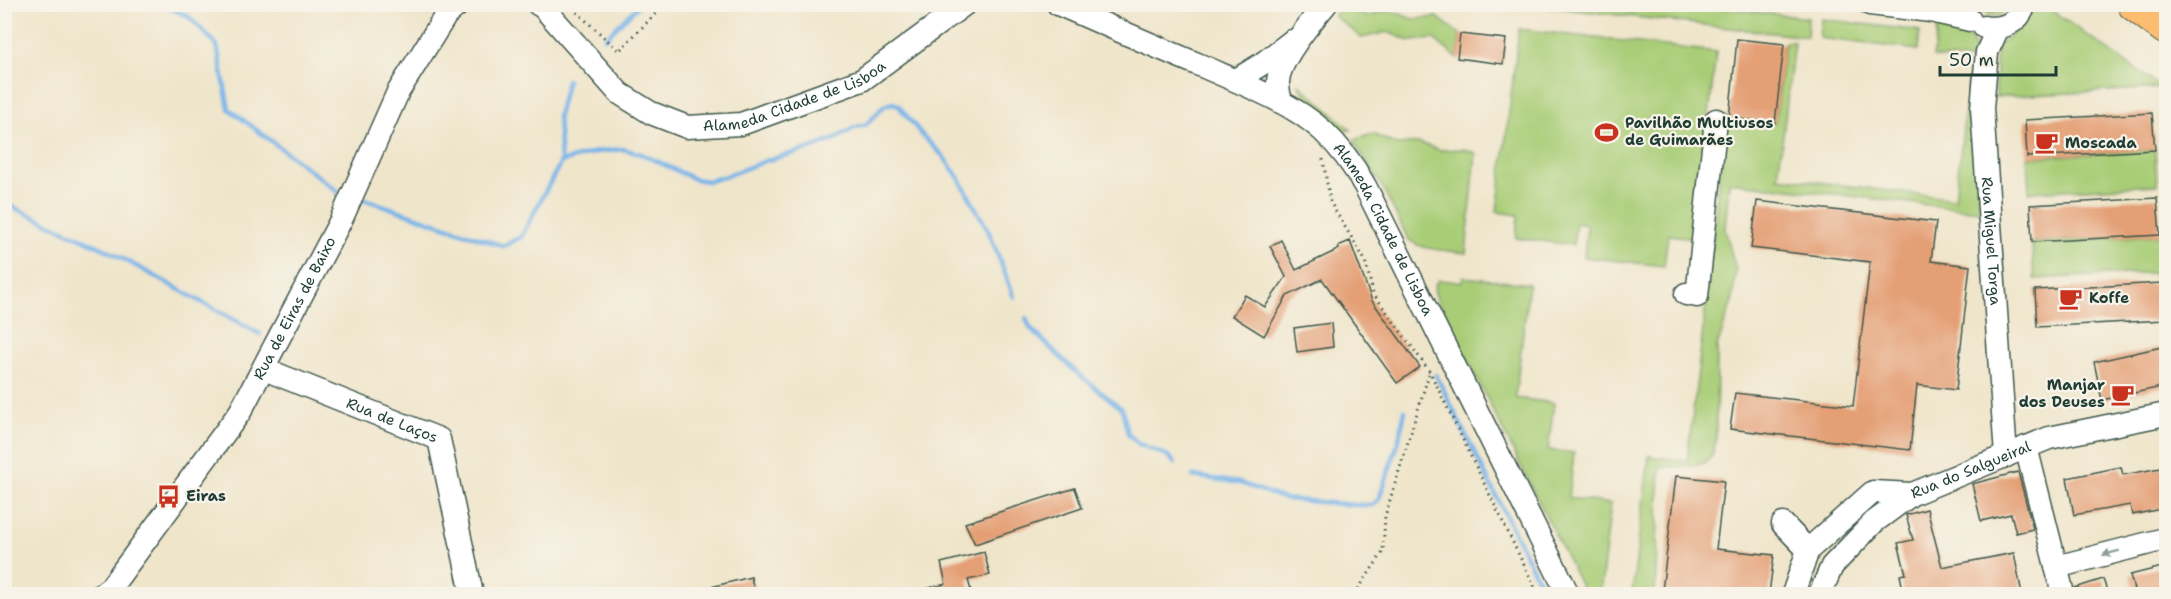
<svg xmlns="http://www.w3.org/2000/svg" width="2171" height="599" font-family="'Shantell Sans',sans-serif">
  <style>
    .green { fill: #a9cd77; stroke: #648556; stroke-width: 1.5 }
    .lines { fill: none; stroke-linecap: round; stroke-linejoin: round }
    .stream { stroke: #76b3e8; stroke-width: 4.5 }
    .building { fill: #e49f74 }
    .minor-casing { stroke: #3e564a; stroke-width: 25 }
    .highway-casing { stroke: #3e564a; stroke-width: 35 }
    .path { stroke: #3e564a; stroke-width: 3; stroke-dasharray: 1.5 4.5; stroke-linecap: butt }
    .minor { stroke: #fff; stroke-width: 22 }
    .highway { stroke: #fcbd6f; stroke-width: 33 }
    .oneway { fill: #8f9e9a }
    .labels { text-anchor: middle; stroke-width: 4.5; stroke-linejoin: round; paint-order: stroke }
    .street-label { font-size: 15px; fill: #1f3d34; stroke: #f7f3e8 }
    .poi-label { font-size: 15px; font-weight: bold; fill: #1f3d34; stroke: #f7f3e8; text-anchor: start }
  </style>
  <rect width="100%" height="100%" fill="#f7f3e8"/>
  <filter id="ink" filterUnits="userSpaceOnUse"><feTurbulence type="fractalNoise" baseFrequency=".0167" numOctaves="2"/><feDisplacementMap in="SourceGraphic" scale="12" xChannelSelector="R" yChannelSelector="G"/><feConvolveMatrix kernelMatrix="1 2 1 2 8 2 1 2 1" color-interpolation-filters="sRGB"/></filter>
  <filter id="wash" filterUnits="userSpaceOnUse"><feTurbulence type="fractalNoise" baseFrequency=".008" numOctaves="4" result="noise"/><feDisplacementMap in="SourceGraphic" scale="24" xChannelSelector="R" yChannelSelector="G"/><feGaussianBlur stdDeviation="1.35" result="paint"/><feColorMatrix in="noise" values="0 0 0 0 0 0 0 0 0 0 0 0 0 0 0 0 0 1.4 0 .05"/><feComposite in="paint" operator="in"/></filter>
  <g filter="url(#wash)">
    <rect width="100%" height="100%" fill="#efe5ca"/>
    <g class="green">
      <polygon points="1348,4 1366,17 1390,10 1413,19 1437,17 1460,34 1457,58 1434,39 1410,41 1387,32 1362,38 1334,16 1344,5"/>
      <polygon points="1696,5 1808,18 1807,37 1531,5"/>
      <path d="M1976,5H2015C2003,17 1988,21 1976,5Z"/>
      <polygon points="2038,5 2044,5 2162,88 1996,97 1996,47 2015,31"/>
      <polygon points="1821,19 1920,31 1918,50 1819,38"/>
      <path d="M1938,22C1968,30 1972,31 1977,63L1979,211L1729,182L1725,229L1736,270L1732,301L1717,347L1716,441L1712,456L1706,462L1697,465L1660,468L1655,594H1632L1649,456L1687,461L1706,305L1725,116L1775,123L1785,42H1794L1778,177L1955,199L1971,60L1933,57Z"/>
      <polygon points="1519,29 1716,52 1695,238 1668,235 1664,266 1584,257 1587,225 1576,223 1573,245 1516,238 1518,215 1497,212"/>
      <polygon points="1298,83 1351,130 1345,131 1304,96"/>
      <path d="M1373,134L1397,145L1419,143L1441,150L1464,149L1476,153L1466,253C1448,250 1421,251 1408,239L1384,190L1353,140Z"/>
      <polygon points="2155,150 2157,185 2029,192 2027,158"/>
      <polygon points="2160,235 2162,272 2034,279 2032,243"/>
      <path d="M1463,277L1529,284L1515,398L1554,403L1548,450L1574,453L1569,498L1611,504L1600,594L1584,592L1438,301C1435,293 1431,287 1439,280L1462,282Z"/>
    </g>
    <g class="lines">
      <g class="stream">
        <polyline points="160,4 188,16 217,45 229,109 340,193"/>
        <polyline points="605,38 640,4"/>
        <polyline points="561,162 596,152 623,149 644,155 694,179 708,181 723,177 768,160 812,148 835,139 854,128 867,124 884,106 892,103 898,105 922,135 942,155 959,178 989,232 1014,297"/>
        <polyline points="361,198 503,246 521,237 561,162 558,116 567,80"/>
        <polyline points="4,203 107,250 260,334"/>
        <polyline points="1026,318 1030,328 1076,372 1122,409 1128,434 1139,444 1168,456 1175,463"/>
        <polyline points="1436,375 1545,594"/>
        <polyline points="1193,476 1240,483 1285,499 1355,505 1373,505 1379,499 1398,443 1405,411"/>
      </g>
    </g>
    <g id="blocks">
      <g class="building">
        <polygon points="1460,34 1506,39 1503,64 1457,58"/>
        <polygon points="1737,39 1784,44 1775,123 1729,118"/>
        <polygon points="2152,113 2155,150 2027,157 2025,120"/>
        <polygon points="2157,198 2160,235 2032,242 2030,205"/>
        <polygon points="1757,201 1936,222 1931,261 1970,266 1956,390 1917,385 1910,450 1730,429 1735,393 1853,406 1870,262 1751,248"/>
        <polygon points="1281,240 1296,270 1339,249 1338,246 1350,241 1372,301 1420,367 1397,383 1322,279 1287,296 1264,336 1232,316 1245,295 1265,307 1286,277 1270,246"/>
        <polygon points="2162,283 2165,320 2037,327 2035,290"/>
        <polygon points="1331,323 1333,347 1297,352 1294,328"/>
        <polygon points="2166,346 2166,386 2102,400 2094,362"/>
        <polygon points="2121,467 2123,475 2166,467 2166,508 2132,515 2130,505 2074,515 2067,478"/>
        <polygon points="2018,472 2033,529 2016,533 2011,514 1981,521 1972,484"/>
        <polygon points="1676,476 1724,481 1716,549 1774,555 1769,594 1688,594 1662,591"/>
        <polygon points="1075,488 1082,508 975,544 965,523"/>
        <polygon points="1927,509 1942,567 2014,553 2022,594 1904,594 1900,575 1906,574 1898,543 1913,540 1906,515"/>
        <polygon points="984,552 990,575 968,580 972,594 921,594 920,590 946,584 941,563"/>
        <polygon points="2166,566 2166,594 2135,594 2130,575"/>
        <polygon points="751,577 755,594 700,594 699,590"/>
        <polygon points="2103,579 2108,594 2076,594 2075,588"/>
      </g>
    </g>
  </g>
  <g filter="url(#ink)">
    <use href="#blocks" fill-opacity="0" stroke="#3e564a" stroke-width="1.5"/>
    <g class="lines">
      <defs>
        <g id="minor">
          <path id="s1" d="M538,4L543,7L619,93L651,113L687,127L741,124L862,80L965,4"/>
          <path id="s2" d="M1058,4C1106,25 1154,46 1202,66C1243,84 1290,101 1323,131C1340,147 1354,166 1365,186L1568,594"/>
          <polyline points="1870,4 1931,11 1970,20"/>
          <path d="M1984,27C2003,30 2019,23 2025,4"/>
          <path id="s3" d="M1998,28L1987,52L1982,108L2006,456"/>
          <polyline points="1236,80 1262,64 1292,41"/>
          <path d="M1281,102C1280,97 1278,90 1278,84C1277,61 1311,22 1326,4"/>
          <polyline points="1686,294 1697,296 1716,120"/>
          <path id="s4" d="M264,369L439,439L472,594"/>
          <polyline points="2026,447 2063,594"/>
          <polyline points="1783,524 1808,550 1873,492 1912,494"/>
          <polyline points="2056,567 2161,540 2166,540"/>
          <path id="s5" d="M102,594L111,587L240,412L341,220L398,92L446,15L459,4"/>
          <polyline points="1793,594 1808,550"/>
          <path id="s6" d="M1820,594L1832,566L1874,522L1912,494L2049,438L2166,414"/>
        </g>
        <polyline id="highway" points="2134,4 2166,28"/>
      </defs>
      <use href="#minor" class="minor-casing"/>
      <use href="#highway" class="highway-casing"/>
      <g class="path">
        <polyline points="568,4 619,51 665,4"/>
        <polyline points="1323,159 1330,202 1365,260 1373,293 1430,372 1538,594"/>
        <polyline points="1355,594 1383,552 1385,516 1429,374"/>
      </g>
      <use href="#minor" class="minor"/>
      <use href="#highway" class="highway"/>
    </g>
    <defs><path id="oneway-solid" d="M-6-.8H1V-3.2L6.5 0L1 3.2V.8H-6Z" transform="scale(1.5)"/></defs>
    <use class="oneway" href="#oneway-solid" transform="translate(2111 553) rotate(165)"/>
  </g>
  <defs>
    <symbol id="stadium-bare" viewBox="-9 -9 18 18"><path d="M0-5a6.5 5 0 1 0 0 10a6.5 5 0 1 0 0-10ZM-3.5-1.8h7v3.6h-7Z" fill="#c8321e" stroke="#f7f3e8" stroke-width="2.5" paint-order="stroke"/></symbol>
    <symbol id="cafe-bare" viewBox="-9 -9 18 18"><path d="M-5.5-4.5H6V0H3Q3 3.5 0 3.5H-2.5Q-5.5 3.5-5.5 0ZM3-3.2v2h1.7v-2ZM-6 4.5H4V6H-6Z" fill="#c8321e" stroke="#f7f3e8" stroke-width="2.5" paint-order="stroke"/></symbol>
    <symbol id="bus-bare" viewBox="-9 -9 18 18"><path d="M-5-6H5V4H4V6H2V4H-2V6H-4V4H-5ZM-3.5-4V0h7V-4ZM-3.5 1.2v1.5H-2V1.2ZM2 1.2v1.5H3.5V1.2Z" fill="#c8321e" stroke="#f7f3e8" stroke-width="2.5" paint-order="stroke"/></symbol>
  </defs>
  <g fill-rule="evenodd">
    <use href="#stadium-bare" x="1590" y="116" width="33" height="33"/>
    <use href="#cafe-bare" x="2030" y="126" width="33" height="33"/>
    <use href="#cafe-bare" x="2054" y="282" width="33" height="33"/>
    <use href="#cafe-bare" x="2106" y="378" width="33" height="33"/>
    <use href="#bus-bare" x="152" y="480" width="33" height="33"/>
  </g>
  <g class="labels">
    <g class="street-label">
      <text dy="5" stroke="none"><textPath href="#s1" startOffset="310">Alameda Cidade de Lisboa</textPath></text>
      <text dy="5" stroke="none"><textPath href="#s2" startOffset="411">Alameda Cidade de Lisboa</textPath></text>
      <text dy="5" stroke="none"><textPath href="#s3" startOffset="216">Rua Miguel Torga</textPath></text>
      <text dy="5" stroke="none"><textPath href="#s5" startOffset="346">Rua de Eiras de Baixo</textPath></text>
      <text dy="5" stroke="none"><textPath href="#s4" startOffset="138">Rua de Laços</textPath></text>
      <text dy="5" stroke="none"><textPath href="#s6" startOffset="202">Rua do Salgueiral</textPath></text>
    </g>
    <g class="poi-label">
      <text x="1625" y="128">Pavilhão Multiusos<tspan x="1625" dy="17">de Guimarães</tspan></text>
      <text x="2065" y="148">Moscada</text>
      <text x="2089" y="303">Koffe</text>
      <text x="2105" y="390" text-anchor="end">Manjar<tspan x="2105" dy="17">dos Deuses</tspan></text>
      <text x="186" y="501">Eiras</text>
    </g>
  </g>
  <rect width="2171" height="599" fill="none" stroke="#f7f3e8" stroke-width="24"/>
  <path d="M1940 66v9h116v-9" fill="none" stroke="#1f3d34" stroke-width="3"/>
  <text x="1949" y="66" font-size="18" fill="#1f3d34" stroke="#f7f3e8" stroke-width="4.5" paint-order="stroke">50 m</text>
</svg>
